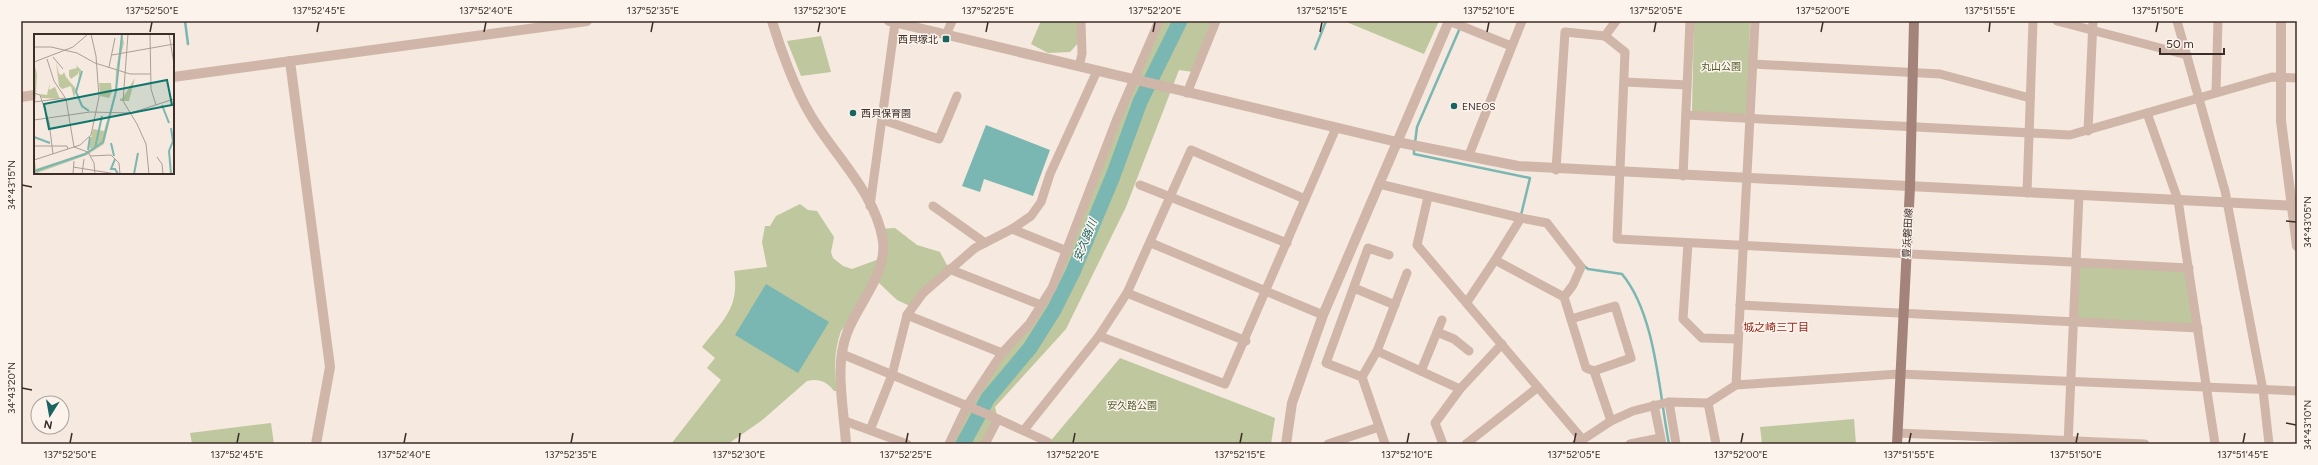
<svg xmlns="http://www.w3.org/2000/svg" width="2318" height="465" font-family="Figtree,'Noto Sans JP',sans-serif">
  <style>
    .green { fill: #bec79d }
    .water { fill: #7ab7b2 }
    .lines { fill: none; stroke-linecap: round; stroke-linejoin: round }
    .stream { stroke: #7ab7b2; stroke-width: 2.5 }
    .river { stroke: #7ab7b2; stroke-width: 15 }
    .minor { stroke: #d0b6a9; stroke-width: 9 }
    .tertiary { stroke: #d0b6a9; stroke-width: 10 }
    .secondary { stroke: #a4847a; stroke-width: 10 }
    .ticks { fill: none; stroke: #3c2d29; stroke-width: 1.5 }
    .poi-dot { fill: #196460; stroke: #fcf3ed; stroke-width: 1.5 }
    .labels { text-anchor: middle; stroke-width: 3; stroke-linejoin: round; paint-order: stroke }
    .poi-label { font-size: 10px; fill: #3c2d29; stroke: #fcf3ed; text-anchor: start }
    .park-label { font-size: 10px; fill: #515e2a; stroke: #fcf3ed }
    .street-label { font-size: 10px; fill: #3c2d29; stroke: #fcf3ed }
    .water-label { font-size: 11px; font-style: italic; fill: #196460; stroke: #fcf3ed }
    .neighbourhood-label { font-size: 11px; fill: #962818; stroke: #fcf3ed }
    .inset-river { fill: none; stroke: #7ab7b2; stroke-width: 2 }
    .inset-road { fill: none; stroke: #ac9e96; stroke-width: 1 }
    .view { fill: #0f766e; fill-opacity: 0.15; stroke: #0f766e; stroke-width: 2 }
    .inset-edge { fill: none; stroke: #3c2d29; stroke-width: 2 }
    .neatline { fill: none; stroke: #3c2d29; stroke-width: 1.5 }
    .ticks-label { font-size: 10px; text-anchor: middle; fill: #3c2d29 }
  </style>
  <rect width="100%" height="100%" fill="#f6e9df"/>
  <g class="green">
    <polygon points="1041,21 1082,21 1081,40 1070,52 1048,53 1031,44"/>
    <polygon points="1161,21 1214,21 1193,72 1179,70 1126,207 1066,329 995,407 998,419 986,444 949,444 973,397 1039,311"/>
    <polygon points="1344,21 1439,21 1424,54"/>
    <polygon points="1694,21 1750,21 1748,111 1744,115 1695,113 1692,110"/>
    <polygon points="821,36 831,72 801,76 787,41"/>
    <path d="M800,204L808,210L817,211L834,237L831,252L833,258L843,266L852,269L882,258L880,229L895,228L917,245L940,252L949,269L912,307L897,300L879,283L841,331C834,350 834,371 837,391H834C827,381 818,378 807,381L761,421L728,444H671L721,380L707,368L715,358L702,347C723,320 740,308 734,271L767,267L762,242L765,226H770L776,216Z"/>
    <polygon points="2076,265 2189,268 2198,328 2074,321"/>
    <polygon points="1120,358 1275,418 1271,444 1048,444"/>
    <polygon points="1854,419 1856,444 1762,444 1760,427"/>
    <polygon points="271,423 274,444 192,444 190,433"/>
  </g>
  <g class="water">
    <polygon points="986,125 1050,150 1033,196 984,179 980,192 962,186"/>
    <polygon points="766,284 829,322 798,373 735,335"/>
  </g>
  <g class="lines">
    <g class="stream">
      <polyline points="185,21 188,44"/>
      <polyline points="1315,49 1326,21"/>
      <polyline points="1415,143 1417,127 1463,21"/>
      <polyline points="1414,148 1414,154 1530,178 1521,215"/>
      <path d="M1583,265L1588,269L1622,274C1656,315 1659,393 1669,444"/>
    </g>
    <polyline class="river" points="963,444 988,398 1030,348 1054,310 1073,272 1113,176 1140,102 1180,21"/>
    <g class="minor">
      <polyline points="1449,21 1511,46"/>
      <polyline points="2057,21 2187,55"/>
      <polyline points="2177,21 2225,191 2263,390 2269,444"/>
      <polyline points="946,35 952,21"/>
      <polyline points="1605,36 1616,21"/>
      <polyline points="1753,64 1940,74 2030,98"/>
      <polyline points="1079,66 1082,54 1081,21"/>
      <polyline points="1625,82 1687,85"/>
      <polyline points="2216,92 2218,21"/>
      <polyline points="1187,93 1216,21"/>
      <polyline points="2147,113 2178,200 2215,444"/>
      <polyline points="1686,115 2070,135 2272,77 2297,78"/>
      <polyline points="883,120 939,139 957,96"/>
      <polyline points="2088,131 2093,21"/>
      <polyline points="1469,155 1522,21"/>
      <polyline points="1556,170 1565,32 1605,36 1625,52 1617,239 2189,268"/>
      <polyline points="1683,176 1690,21"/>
      <polyline points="1379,184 1521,218 1495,260 1564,297 1586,368 1594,371 1611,421"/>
      <polyline points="1140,185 1287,243"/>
      <polyline points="2027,193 2033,21"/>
      <polyline points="1428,197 1417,245 1582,439"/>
      <polyline points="870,206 895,23"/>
      <polyline points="933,206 985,243"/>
      <polyline points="1521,218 1547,223 1581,267 1573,285 1564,297"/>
      <polyline points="1012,229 1067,251"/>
      <polyline points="1151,243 1323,315"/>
      <polyline points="1688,243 1683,319 1702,338 1738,339"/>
      <polyline points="949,269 1041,305"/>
      <polyline points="1354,288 1395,305"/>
      <polyline points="1127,293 1246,341"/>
      <polyline points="1467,302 1495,260"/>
      <polyline points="1740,305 2198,328"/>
      <polyline points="907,315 1002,353"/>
      <polyline points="1571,319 1615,306 1631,358 1594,371"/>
      <polyline points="1437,332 1454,339 1469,351"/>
      <polyline points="1099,336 1225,384 1336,128"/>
      <polyline points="1377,351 1460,389"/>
      <polyline points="842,354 989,415 1048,442 1048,444"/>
      <polyline points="1421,371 1442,320"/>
      <polyline points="1362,377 1377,351 1407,273"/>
      <polyline points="1736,385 1755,21"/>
      <polyline points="1669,402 1676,444"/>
      <polyline points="1708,403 1716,444"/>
      <polyline points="1654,405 1662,444"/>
      <polyline points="845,421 907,444"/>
      <polyline points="870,430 892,375 907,315 923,293 975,248 1012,229 1031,216 1041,202 1050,174 1097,71"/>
      <polyline points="1024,430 1099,336 1127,293 1191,150 1305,199"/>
      <polyline points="1898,433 2145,444"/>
      <polyline points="949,444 967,406 1002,353 1030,323 1052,288 1116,121 1159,21"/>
      <polyline points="985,444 998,419"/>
      <polyline points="1328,444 1379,427"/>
      <polyline points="1385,444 1362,377 1326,363 1368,248 1389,255"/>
      <polyline points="1443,444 1435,423 1460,389 1502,344"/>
      <polyline points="1466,444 1537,388"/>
      <polyline points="1576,444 1611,421 1633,411 1669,402 1708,403 1736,385 1899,374 2297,391"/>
      <polyline points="1630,444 1660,438"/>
      <polyline points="2068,444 2079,195"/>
    </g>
    <g class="tertiary">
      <path d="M772,21C780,48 795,89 810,114C833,154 876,193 883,241C887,275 858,303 847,333C834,367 844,408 846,444"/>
      <polyline points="889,21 1397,142 1518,166 2297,206"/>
      <polyline points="2281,21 2281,121 2297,246"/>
      <polyline points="290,61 330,367 316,444"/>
      <polyline points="173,77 587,21"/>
      <polyline points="21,97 35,95"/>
      <polyline points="1286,444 1292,403 1323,315 1449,21"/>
    </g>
    <polyline class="secondary" points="1897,444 1910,187 1914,21"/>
  </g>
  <path class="ticks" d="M150,32L152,22M317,32L319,22M484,32L486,22M651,32L653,22M818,32L820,22M986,32L988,22M1153,32L1155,22M1320,32L1322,22M1487,32L1489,22M1654,32L1656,22M1821,32L1823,22M1989,32L1990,22M2156,32L2158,22M22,185L32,187M2286,221L2296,222M22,388L32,390M2286,423L2296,425M70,443L72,433M237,443L239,433M404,443L406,433M571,443L573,433M739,443L740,433M906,443L908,433M1073,443L1075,433M1240,443L1242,433M1407,443L1409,433M1574,443L1576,433M1741,443L1743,433M1909,443L1911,433M2076,443L2078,433M2243,443L2245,433"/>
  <g class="poi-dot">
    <rect x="942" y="35" width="8" height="8" rx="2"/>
    <circle cx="1454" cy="106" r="4"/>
    <circle cx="853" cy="113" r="4"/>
  </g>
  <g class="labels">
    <g class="poi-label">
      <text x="938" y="43" text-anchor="end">西貝塚北</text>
      <text x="1462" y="110">ENEOS</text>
      <text x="861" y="117">西貝保育園</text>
    </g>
    <g class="park-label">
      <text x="1721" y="70">丸山公園</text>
      <text x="1132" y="409">安久路公園</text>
    </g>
    <g class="street-label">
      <text transform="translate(1907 233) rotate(-87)" y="4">豊浜磐田線</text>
    </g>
    <g class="water-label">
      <text transform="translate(1085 240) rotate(-68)" y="4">安久路川</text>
    </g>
    <g class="neighbourhood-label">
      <text x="1776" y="331">城之崎三丁目</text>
    </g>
  </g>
  <g transform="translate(34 34)">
    <rect width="140" height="140" fill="#f6e9df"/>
    <path d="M88,0L90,9L83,36V56L70,110L53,121L0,140V120L2,135L54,118L68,107L57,115L55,113L59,95L70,97L81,60L82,37ZM0,28L3,40L2,59L5,61L2,60L0,80ZM22,28L25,40H27L25,42L29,40L30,38L32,43L42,55L40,64L37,52L28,55L25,52ZM42,31L47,36L44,48L45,39V36L44,40L37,45L35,42V36L43,34ZM101,44L95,67H86V64L88,65ZM16,48L15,56L21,53L26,65L8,64L6,60L13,61ZM65,49H77L78,58L75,64L66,62Z" fill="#bec79d"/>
    <path class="inset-river" d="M48,37L42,58L48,72L55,77M128,71L135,89M0,103L16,109M77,109L80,122M61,114L68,82M54,116L56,103M135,117L139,107L137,94M135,117L137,140M81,125L77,135H81L84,140M1,137L51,120L69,108L82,57L88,0M100,140L104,119"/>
    <path class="inset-road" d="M94,0L89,67L103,90L112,110L115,140M116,0L117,55L122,71M135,0L140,30M0,13H17L43,19L61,29L96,40H116M78,21L140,10M19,23L29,35M13,25L20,47L32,65L40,113L54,118L60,129L61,140M0,28L39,13L54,0M75,33L81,4M0,59L6,61L15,88L19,120M0,68L31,64M0,86L56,78L97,79L140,65M0,112H33L34,115M56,122L77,121L85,129L86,140M123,123L128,130L129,140M0,126L46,111L57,101L65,63L62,22L57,0M39,133L82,140M39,140L40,127M48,140L50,125"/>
    <path class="view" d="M133,46L138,71L15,95L10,70Z"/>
    <rect width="140" height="140" class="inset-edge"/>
  </g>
  <rect width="2318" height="465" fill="none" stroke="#fcf3ed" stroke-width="44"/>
  <g transform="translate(50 415) rotate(191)"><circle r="19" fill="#fcf3ed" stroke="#afa49f"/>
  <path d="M0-3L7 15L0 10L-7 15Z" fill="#196460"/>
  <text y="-6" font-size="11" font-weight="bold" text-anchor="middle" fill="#3c2d29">N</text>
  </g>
  <path d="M2160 48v6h64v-6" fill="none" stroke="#3c2d29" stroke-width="2"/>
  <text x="2166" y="48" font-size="12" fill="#3c2d29" stroke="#fcf3ed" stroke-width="3" paint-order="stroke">50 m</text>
  <rect x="22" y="22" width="2274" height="421" class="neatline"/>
  <g class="ticks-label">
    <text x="152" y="14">137°52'50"E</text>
    <text x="319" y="14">137°52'45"E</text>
    <text x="486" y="14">137°52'40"E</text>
    <text x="653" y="14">137°52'35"E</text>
    <text x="820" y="14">137°52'30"E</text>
    <text x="988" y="14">137°52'25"E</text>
    <text x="1155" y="14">137°52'20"E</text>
    <text x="1322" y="14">137°52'15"E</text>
    <text x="1489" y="14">137°52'10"E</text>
    <text x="1656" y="14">137°52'05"E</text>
    <text x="1823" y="14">137°52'00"E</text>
    <text x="1990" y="14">137°51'55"E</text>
    <text x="2158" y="14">137°51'50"E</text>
    <text transform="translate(11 185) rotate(-90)" y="4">34°43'15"N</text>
    <text transform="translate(2307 222) rotate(-90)" y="4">34°43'05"N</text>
    <text transform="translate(11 388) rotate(-90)" y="4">34°43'20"N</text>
    <text transform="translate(2307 425) rotate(-90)" y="4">34°43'10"N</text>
    <text x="70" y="458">137°52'50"E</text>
    <text x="237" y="458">137°52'45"E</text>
    <text x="404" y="458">137°52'40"E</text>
    <text x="571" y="458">137°52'35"E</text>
    <text x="739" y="458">137°52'30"E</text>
    <text x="906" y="458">137°52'25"E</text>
    <text x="1073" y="458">137°52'20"E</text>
    <text x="1240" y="458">137°52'15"E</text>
    <text x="1407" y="458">137°52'10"E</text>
    <text x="1574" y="458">137°52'05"E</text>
    <text x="1741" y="458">137°52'00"E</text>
    <text x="1909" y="458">137°51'55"E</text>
    <text x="2076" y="458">137°51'50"E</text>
    <text x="2243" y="458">137°51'45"E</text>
  </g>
</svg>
